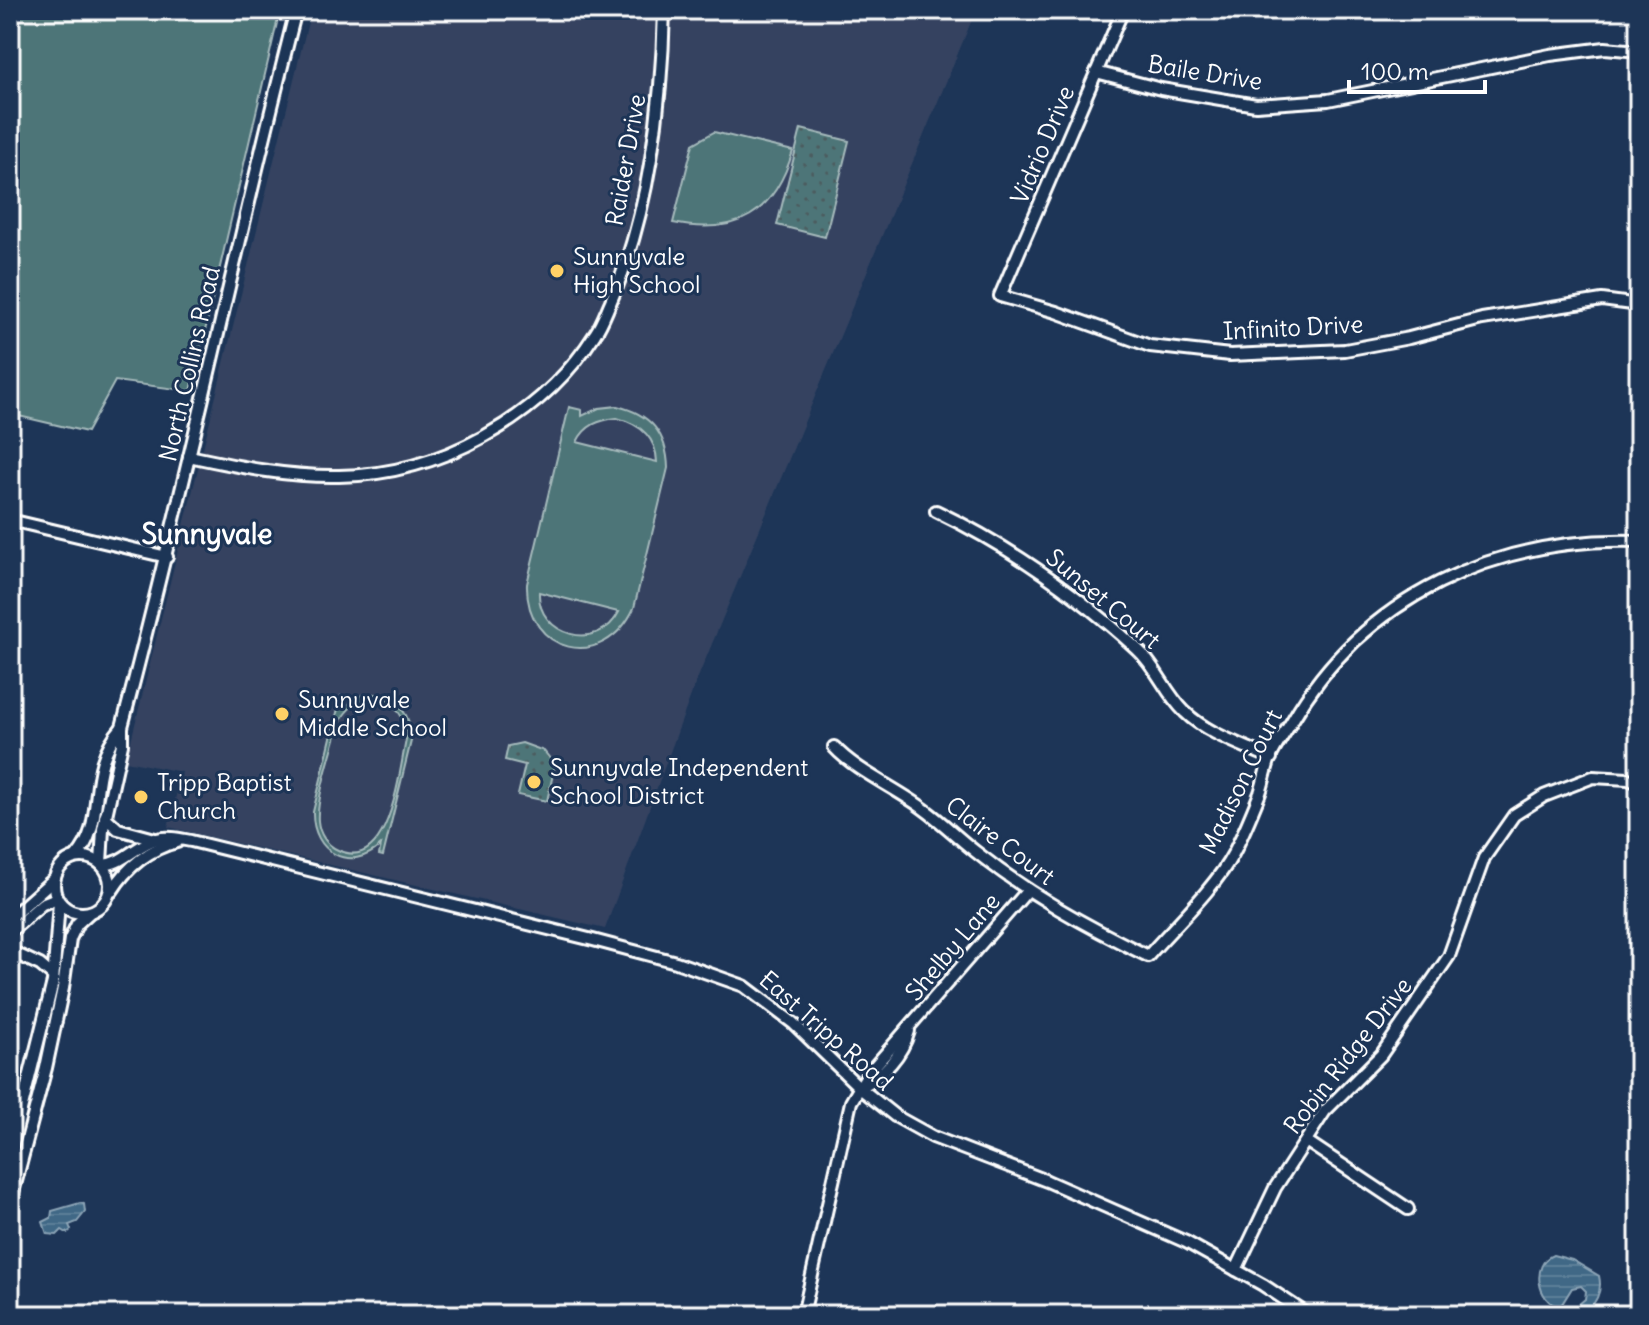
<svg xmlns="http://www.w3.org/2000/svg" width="1649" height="1325" font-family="Delius,sans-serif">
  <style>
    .built { fill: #344361 }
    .grass { fill: #4d7578; stroke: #a6babc; stroke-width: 2; fill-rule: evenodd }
    .park { fill: url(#park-dots); stroke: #a6babc; stroke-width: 2 }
    .water { fill: url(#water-rules); stroke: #8ca4b6; stroke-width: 2 }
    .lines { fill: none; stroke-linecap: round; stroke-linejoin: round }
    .minor-casing { stroke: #fff; stroke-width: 16 }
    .minor { stroke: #1d3557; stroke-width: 10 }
    .poi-dot { fill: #ffd166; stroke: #1d3557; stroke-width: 3 }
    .labels { text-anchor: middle; stroke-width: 6; stroke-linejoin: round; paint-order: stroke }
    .street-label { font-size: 24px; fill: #fff; stroke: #1d3557 }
    .poi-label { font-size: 24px; fill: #fff; stroke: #1d3557; text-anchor: start }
    .quarter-label { font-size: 28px; font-weight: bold; fill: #fff; stroke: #1d3557 }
  </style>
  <defs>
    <pattern id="park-dots" width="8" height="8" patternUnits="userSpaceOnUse" patternTransform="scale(2)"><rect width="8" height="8" fill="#4d7578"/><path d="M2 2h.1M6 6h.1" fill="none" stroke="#4c5c5e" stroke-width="1.8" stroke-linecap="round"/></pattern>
    <pattern id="water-rules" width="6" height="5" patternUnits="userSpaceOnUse" patternTransform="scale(2)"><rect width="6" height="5" fill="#3f6886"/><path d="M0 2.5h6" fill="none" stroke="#5c7f98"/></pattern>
  </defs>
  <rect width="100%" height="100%" fill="#1d3557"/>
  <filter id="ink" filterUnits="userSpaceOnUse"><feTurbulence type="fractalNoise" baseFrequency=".0125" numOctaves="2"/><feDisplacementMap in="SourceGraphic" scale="16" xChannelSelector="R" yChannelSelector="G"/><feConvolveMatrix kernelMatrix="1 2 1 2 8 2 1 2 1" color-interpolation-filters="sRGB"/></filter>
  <g filter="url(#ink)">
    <polygon class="built" points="311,10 976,10 694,687 605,929 168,827 182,772 126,761"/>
    <g class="grass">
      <polygon points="10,10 280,10 191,391 115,381 87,432 10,414"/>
      <path d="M714,132L793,151C774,214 737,236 673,223L693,144Z"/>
      <path d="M617,406C650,414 667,433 668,468L634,608C604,673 525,654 527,584L569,407L582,410V416L599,408ZM617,418C640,424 656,437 657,462L577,442C585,425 599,420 617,418ZM539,592L618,612H619C599,653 537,636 539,592Z"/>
      <path d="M375,694C400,700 412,715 411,741L383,856L379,855L381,845C350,874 312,852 313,812L341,696L346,697L344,707L362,695ZM375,699C397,704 407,717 406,740C399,772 390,874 338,850C326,845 319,833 318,821C316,797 333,749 339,724C347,707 357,700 375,699Z"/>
    </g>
    <g class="park">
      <polygon points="801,129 849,141 825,237 777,225"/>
      <polygon points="522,743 544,751 555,765 547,801 518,795 525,765 505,760 508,746"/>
    </g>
    <g class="water">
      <polygon points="80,1203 84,1204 85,1212 77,1222 69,1225 71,1230 67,1233 62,1230 57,1235 47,1234 43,1222 51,1218 52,1211"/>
      <path d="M1553,1255L1572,1260L1599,1276C1603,1293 1595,1303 1584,1315H1566L1585,1299L1586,1291L1581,1286L1572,1288L1560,1307C1537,1302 1531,1264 1553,1255Z"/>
    </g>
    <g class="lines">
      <defs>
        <g id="minor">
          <polyline points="1123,10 1000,296 1056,312 1150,346 1230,355 1345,350 1409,338 1482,319 1602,300 1639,305"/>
          <polyline points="1096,72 1161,89 1256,105 1328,100 1550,55 1605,48 1639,51"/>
          <path d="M189,456C240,467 287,477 339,476C439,475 542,418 595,334C602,324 606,312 611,301C649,215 662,104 664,10"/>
          <path d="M936,511C1011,547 1075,592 1137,649C1157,667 1165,693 1185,712C1207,734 1243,745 1271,758"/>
          <polyline points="10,520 167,557"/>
          <path d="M834,747C856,771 896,788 924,809C942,822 958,838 976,852C1030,895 1086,926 1148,956C1174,926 1215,888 1233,854C1243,835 1252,813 1260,793C1264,781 1266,769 1270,758C1276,745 1285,733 1292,721C1364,596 1498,536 1639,541"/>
          <polyline points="105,817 118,829 155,839"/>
          <circle cx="82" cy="885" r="28"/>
          <path d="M76,857C109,820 83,771 122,727"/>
          <path d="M101,863L103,829L122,744V727C185,490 235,249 296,10"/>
          <path d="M102,865C124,864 137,844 157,839C168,836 180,839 191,841L593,940L676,962L744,986L793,1023L860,1088L895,1116L933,1137L1047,1181L1186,1242L1263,1285L1308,1315"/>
          <path d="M112,891C126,868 150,848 177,842"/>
          <polyline points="10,918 54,879"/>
          <polyline points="10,932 42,904 57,898"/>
          <polyline points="10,951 40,965 53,976"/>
          <path d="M861,1087C884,1075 902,1055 909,1031"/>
          <polyline points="1306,1141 1408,1209"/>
          <polyline points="10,1155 53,982 59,902"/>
          <polyline points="10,1204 46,1068 63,988 70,939 77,924 89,913"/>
          <polyline points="1236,1270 1275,1188 1325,1111 1381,1055 1449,956 1484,858 1514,815 1544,796 1593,777 1628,779 1639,783"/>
          <polyline points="803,1315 851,1102 867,1075 1028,890"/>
        </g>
      </defs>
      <use href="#minor" class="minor-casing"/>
      <use href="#minor" class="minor"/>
    </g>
  </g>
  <g class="poi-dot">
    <circle cx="557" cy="271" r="8"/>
    <circle cx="282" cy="714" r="8"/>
    <circle cx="534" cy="782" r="8"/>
    <circle cx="141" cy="797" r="8"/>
  </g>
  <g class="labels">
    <g class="street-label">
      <text transform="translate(1205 73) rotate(9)" y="8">Baile Drive</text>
      <text transform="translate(1043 145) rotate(-67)" y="8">Vidrio Drive</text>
      <text transform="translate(626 160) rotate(-80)" y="8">Raider Drive</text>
      <text transform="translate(1293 328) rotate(-3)" y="8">Infinito Drive</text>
      <text transform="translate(190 364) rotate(-77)" y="8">North Collins Road</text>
      <text transform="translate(1103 599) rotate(40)" y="8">Sunset Court</text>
      <text transform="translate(1241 782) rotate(-64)" y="8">Madison Court</text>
      <text transform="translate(1000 841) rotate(37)" y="8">Claire Court</text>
      <text transform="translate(953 947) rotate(-50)" y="8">Shelby Lane</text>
      <text transform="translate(826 1031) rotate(41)" y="8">East Tripp Road</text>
      <text transform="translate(1348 1056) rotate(-52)" y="8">Robin Ridge Drive</text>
    </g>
    <g class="poi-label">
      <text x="573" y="265">Sunnyvale<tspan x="573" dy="28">High School</tspan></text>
      <text x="298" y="708">Sunnyvale<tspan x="298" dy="28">Middle School</tspan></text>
      <text x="550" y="776">Sunnyvale Independent<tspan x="550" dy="28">School District</tspan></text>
      <text x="157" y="791">Tripp Baptist<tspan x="157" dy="28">Church</tspan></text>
    </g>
    <g class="quarter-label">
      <text x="207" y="544">Sunnyvale</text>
    </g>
  </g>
  <rect width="1649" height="1325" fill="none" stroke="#1d3557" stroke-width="40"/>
  <rect x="20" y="20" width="1609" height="1285" fill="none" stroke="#fff" stroke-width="3" filter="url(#ink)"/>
  <path d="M1349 80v12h136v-12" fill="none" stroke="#ffffff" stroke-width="4"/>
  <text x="1361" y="80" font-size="24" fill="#ffffff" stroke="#1d3557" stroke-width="6" paint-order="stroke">100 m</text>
</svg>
